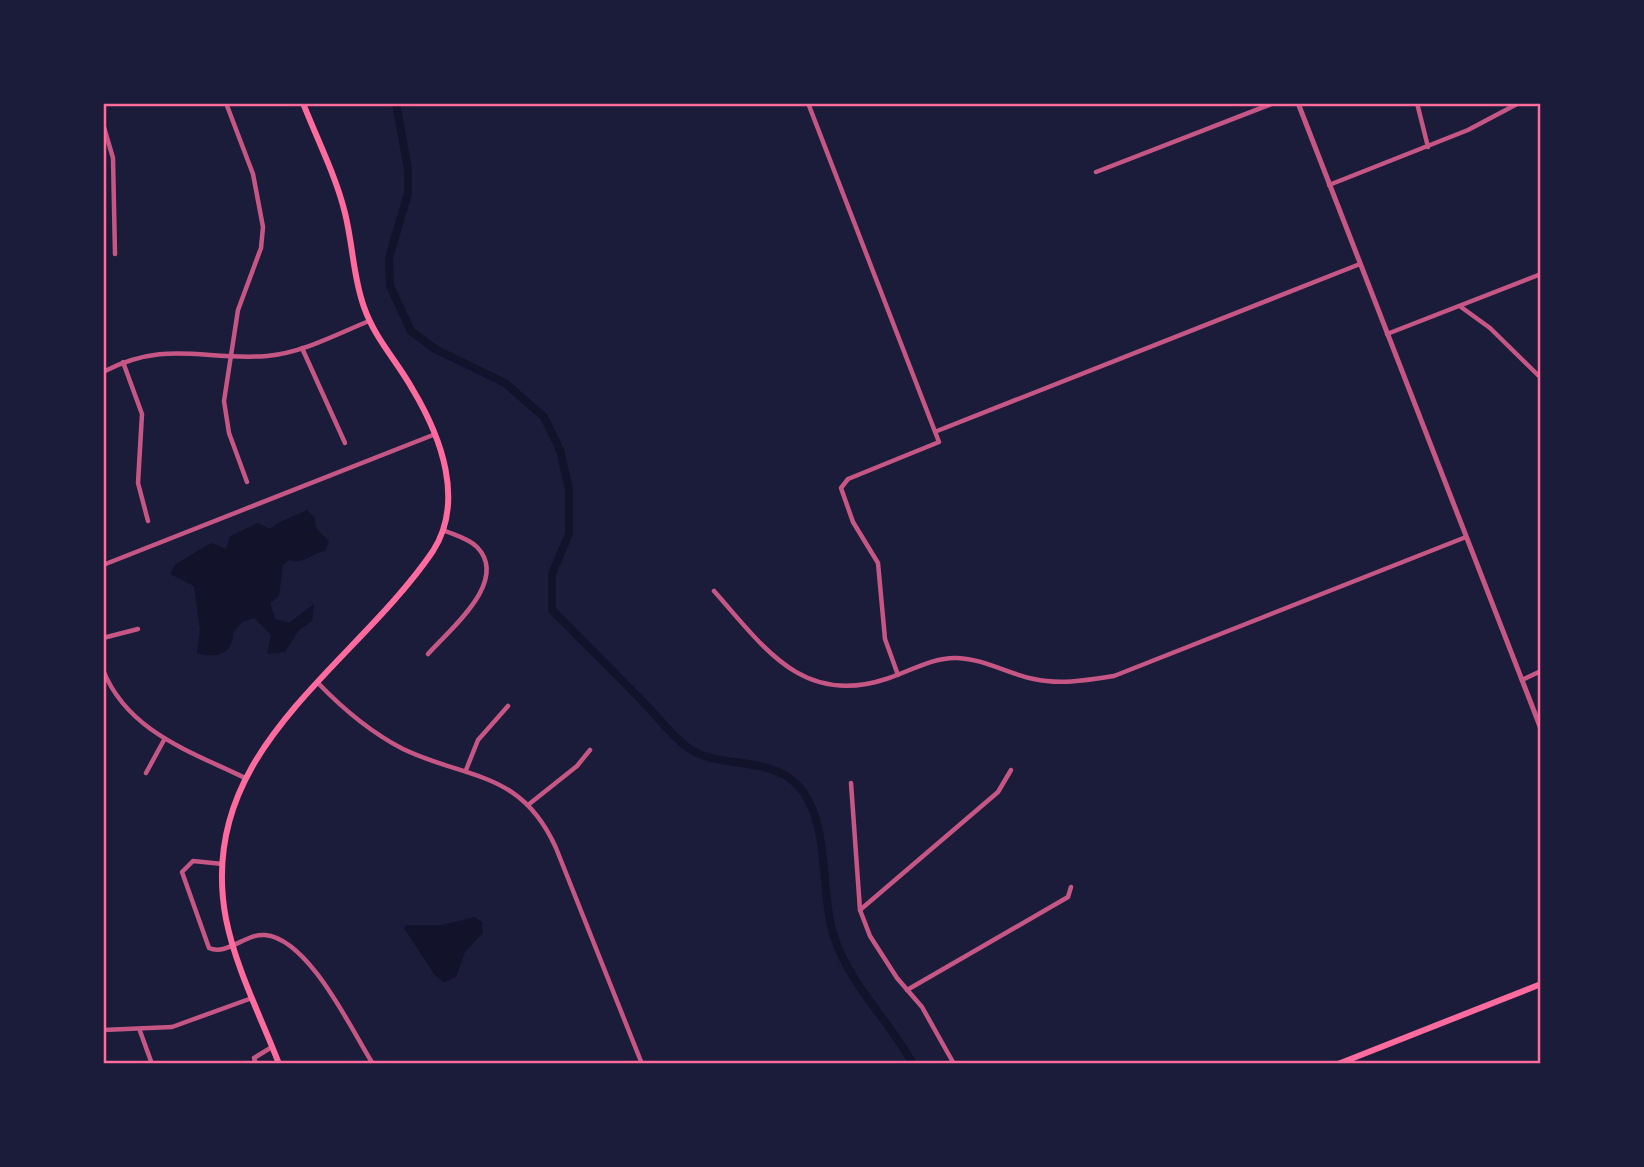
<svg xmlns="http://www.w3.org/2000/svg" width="1644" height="1167" font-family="'Noto Sans',sans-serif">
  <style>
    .water { fill: #12122b }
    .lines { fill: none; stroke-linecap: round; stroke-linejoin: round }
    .canal { stroke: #12122b; stroke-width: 8 }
    .minor { stroke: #c65784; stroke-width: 4.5 }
    .tertiary { stroke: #c65784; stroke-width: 5 }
    .secondary { stroke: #ff6b9d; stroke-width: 6 }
    .neatline { fill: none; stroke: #ff6b9d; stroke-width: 2.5 }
  </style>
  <rect width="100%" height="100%" fill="#1b1b3a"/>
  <g class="water">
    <path d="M307,510L314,517L317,529L329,541L325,551C310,553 306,565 289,560L283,565L279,596L270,603L275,619L289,623L314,604L312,621L299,630L285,652L267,654L271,635L254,618L242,622L233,633C233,654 216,659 197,653L200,630L194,586L170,574L176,564L211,543L226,549L230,536L258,523L270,529C282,519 293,517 307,510Z"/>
    <polygon points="475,917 482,922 483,933 465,952 456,977 444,982 434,974 404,928 406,925 442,925"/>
  </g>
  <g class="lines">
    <path class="canal" d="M396,103L408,169V193L389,258L390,286L411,331L435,349L505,383L544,417L560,450L569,489V534L552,574V610C584,642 615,673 646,705C659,718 672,736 687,747C717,769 763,756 793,781C832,814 819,889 833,933C848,984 888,1018 913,1064"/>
    <g class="minor">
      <polyline points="226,103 253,174 263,227 261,248 238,310 224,401 229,433 247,482"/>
      <polyline points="808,103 939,442 848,479 841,488 853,522 878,563 885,639 898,675"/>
      <polyline points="1417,103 1428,147"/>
      <polyline points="103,124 113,158 115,254"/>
      <polyline points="1096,172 1274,103"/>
      <polyline points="1329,185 1468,130 1519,103"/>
      <polyline points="1461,307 1490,328 1541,378"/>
      <polyline points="1387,334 1541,274"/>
      <polyline points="302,348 345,443"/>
      <polyline points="123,362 142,414 138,483 148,521"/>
      <path d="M103,372C166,339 204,361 267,356C302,353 337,334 369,321"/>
      <polyline points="937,431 1360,264"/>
      <polyline points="103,565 433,435"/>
      <path d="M714,591C763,646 802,707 886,679C909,672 932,657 957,658C985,659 1008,674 1034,679C1060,685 1088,680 1114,676L1466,537"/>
      <polyline points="103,638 138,629"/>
      <path d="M428,654C450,629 510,581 477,547C468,538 454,535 443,530"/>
      <path d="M103,670C128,732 190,751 245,778"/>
      <polyline points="1522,680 1541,671"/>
      <path d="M318,683C343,709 370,732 403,749C468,780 521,770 556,848L642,1064"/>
      <polyline points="466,770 478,740 508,706"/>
      <polyline points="146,773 164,740"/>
      <polyline points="851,783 860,910 870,936 897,978 922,1007 954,1064"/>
      <polyline points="528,805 577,766 590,750"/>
      <path d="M223,864L193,861L182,872L209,948C227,956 246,933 265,935C309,939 351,1029 373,1064"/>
      <polyline points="860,910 998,792 1011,770"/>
      <polyline points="907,990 1068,897 1071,887"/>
      <polyline points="103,1030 172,1027 252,998"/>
      <polyline points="140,1031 152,1064"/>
      <polyline points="256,1064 254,1058 272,1047"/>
    </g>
    <polyline class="tertiary" points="1298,103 1541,729"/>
    <g class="secondary">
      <path d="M279,1064C261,1017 236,969 226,919C194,751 352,670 433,551C465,501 441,437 413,390C397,361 375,339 364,307C353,277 353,245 345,213C336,176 317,139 303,103"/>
      <polyline points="1338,1064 1541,984"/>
    </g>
  </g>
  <rect width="1644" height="1167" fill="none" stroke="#1b1b3a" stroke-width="210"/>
  <rect x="105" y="105" width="1434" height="957" class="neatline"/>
</svg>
